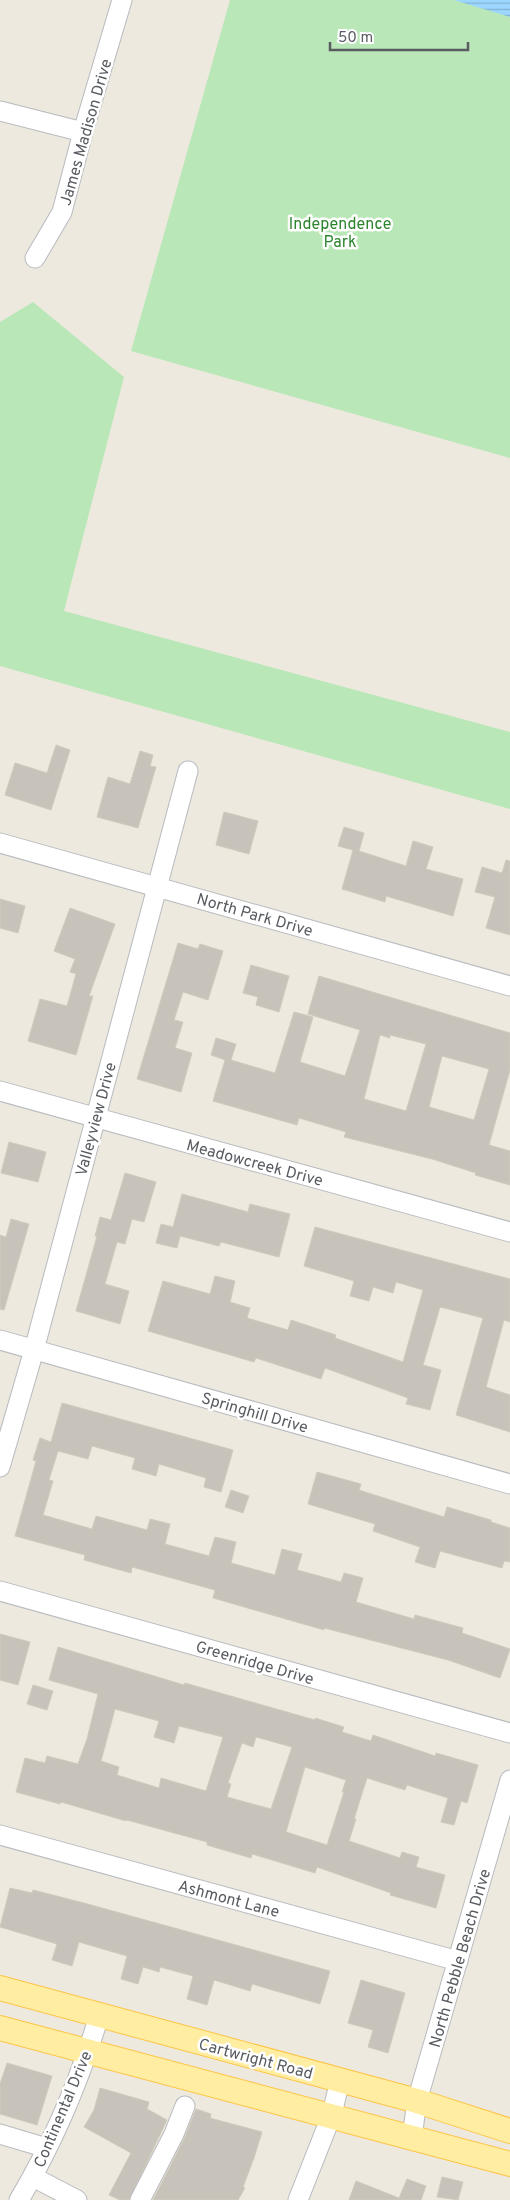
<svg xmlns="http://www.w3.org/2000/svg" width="510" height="2200" font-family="Overpass,sans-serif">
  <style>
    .green { fill: #b9e7b7 }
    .water { fill: url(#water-rules) }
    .building { fill: #c7c3bb; stroke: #d1cabc; fill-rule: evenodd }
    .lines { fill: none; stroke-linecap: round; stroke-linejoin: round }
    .minor-casing { stroke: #b7babf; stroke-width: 21 }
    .major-casing { stroke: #fec446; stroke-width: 26 }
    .minor { stroke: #fff; stroke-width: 19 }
    .major { stroke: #ffeda1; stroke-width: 24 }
    .labels { text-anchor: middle; stroke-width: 5; stroke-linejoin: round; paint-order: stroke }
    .street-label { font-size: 16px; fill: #585c61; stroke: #fff }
    .park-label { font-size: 16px; fill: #2d842e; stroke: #fff }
  </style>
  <defs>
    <pattern id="water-rules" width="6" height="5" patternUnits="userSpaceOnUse" patternTransform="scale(1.25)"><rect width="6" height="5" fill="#9cd7ff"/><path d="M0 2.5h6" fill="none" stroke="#82b2d2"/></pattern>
  </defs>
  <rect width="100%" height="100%" fill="#ede9de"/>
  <g class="green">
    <polygon points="230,0 510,0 510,458 131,351"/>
    <polygon points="33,302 124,377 64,611 510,732 510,809 0,666 0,322"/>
  </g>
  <polygon class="water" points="454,0 510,0 510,17"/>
  <g class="building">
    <polygon points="56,745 70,750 51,810 5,795 15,763 47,773"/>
    <polygon points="140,751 153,755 150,766 156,767 138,828 97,817 108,777 130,784"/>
    <polygon points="224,812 258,821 249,854 216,845"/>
    <polygon points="344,827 364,833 359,851 406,866 413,841 433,847 426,869 463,879 453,916 386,896 385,902 342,889 353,850 338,846"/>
    <polygon points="506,860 510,861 510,935 486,928 495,897 475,892 482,867 502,873"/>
    <polygon points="0,899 25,906 18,933 0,928"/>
    <polygon points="70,908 115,924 89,996 93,996 76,1055 28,1041 40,999 67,1006 76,974 70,972 75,959 54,951"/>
    <polygon points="178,943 198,949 200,944 223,951 208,1000 183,992 174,1020 183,1022 175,1048 192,1053 181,1092 137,1079"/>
    <polygon points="251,965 289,976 279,1012 256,1005 258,997 243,993"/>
    <path d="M319,976L510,1033V1070L489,1145L510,1151V1185L475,1175L476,1173L432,1159L344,1137L346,1132L299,1118L297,1125L213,1101L225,1060L211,1055L216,1038L236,1044L231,1060L275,1073L294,1012L313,1017L300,1062L345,1076L360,1030L308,1014ZM380,1035L390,1038V1035L426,1044L406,1111L364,1099ZM442,1056L489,1069L474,1120L429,1107Z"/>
    <polygon points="9,1142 46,1152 38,1182 1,1173"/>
    <polygon points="125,1173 156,1182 144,1222 132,1219 125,1244 117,1242 105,1284 129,1291 120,1324 76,1311 97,1236 95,1236 100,1217 111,1220"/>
    <polygon points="182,1194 248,1212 250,1204 290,1214 279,1257 221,1242 219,1246 180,1236 177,1248 156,1243 161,1224 173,1227"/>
    <polygon points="11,1219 29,1224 4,1310 0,1309 0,1235 6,1237"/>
    <polygon points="315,1227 510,1279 510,1322 504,1320 486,1387 510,1395 510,1432 456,1415 483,1318 440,1307 423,1365 441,1370 430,1410 406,1404 408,1398 325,1368 321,1379 256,1358 254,1362 148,1331 163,1281 210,1294 215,1276 235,1281 230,1302 250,1308 247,1318 288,1330 291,1320 336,1335 335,1338 403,1362 423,1290 396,1282 393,1293 373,1287 369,1301 350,1296 354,1281 304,1266"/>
    <polygon points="62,1403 233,1450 221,1492 204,1487 206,1478 159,1464 156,1476 132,1469 135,1458 92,1446 88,1459 58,1451 49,1480 53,1481 43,1515 92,1529 96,1516 147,1530 150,1519 170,1524 165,1544 209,1556 215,1537 236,1542 231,1563 275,1575 282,1549 302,1554 297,1570 341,1582 344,1573 363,1578 356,1602 414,1619 415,1615 463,1628 462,1633 510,1649 500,1678 448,1660 324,1628 324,1630 213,1598 215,1590 132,1567 131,1573 84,1560 85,1555 15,1536 36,1461 33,1460 40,1438 51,1442"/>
    <polygon points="317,1472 361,1484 359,1490 444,1517 447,1507 491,1520 491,1522 510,1528 510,1562 504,1561 502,1568 440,1551 435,1568 415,1562 420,1547 373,1531 375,1524 308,1504"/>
    <polygon points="231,1490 249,1496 243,1513 225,1507"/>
    <polygon points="0,1634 30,1642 18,1685 0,1680"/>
    <path d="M58,1647L184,1685L185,1683L315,1720V1718L344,1727L342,1732L371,1741L373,1735L435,1756L436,1753L478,1765L467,1803L461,1801L454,1825L441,1822L448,1798L407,1785L405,1790L367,1778L354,1819H356L349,1841L400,1858L402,1852L419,1857L416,1867L445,1875L436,1908L390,1895L391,1893L317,1867L315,1873L252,1854L251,1858L207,1845V1842L127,1820L126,1821L61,1802L60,1804L16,1792L25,1758L45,1763L47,1756L78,1764L87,1739L98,1694L49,1680ZM115,1709L159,1721L154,1737L174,1743L179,1726L223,1737L206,1791L161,1778L159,1788L117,1775L119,1767L101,1761ZM256,1737L292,1747L271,1809L227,1797L231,1784L228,1783L242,1743L253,1747ZM305,1767L346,1780L342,1792H344L327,1845L286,1832Z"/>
    <polygon points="33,1685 53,1691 47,1710 27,1704"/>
    <polygon points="10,1888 32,1893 33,1890 84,1903 330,1971 320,2004 252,1984 250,1991 214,1980 207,2005 187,1999 193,1976 160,1967 159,1972 143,1967 138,1984 121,1979 127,1956 79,1942 72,1966 52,1960 57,1944 0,1927"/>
    <polygon points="361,1980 405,1993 388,2053 368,2047 373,2030 348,2023"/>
    <polygon points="7,2063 52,2076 37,2125 0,2114 0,2084"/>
    <polygon points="100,2088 149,2102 147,2109 167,2120 129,2200 120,2200 109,2195 131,2153 84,2127 94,2110"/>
    <polygon points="196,2109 211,2114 210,2118 262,2132 254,2158 243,2187 245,2188 238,2200 153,2200 184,2139"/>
    <polygon points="442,2177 463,2182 458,2200 437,2197"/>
    <polygon points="407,2179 426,2186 421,2200 349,2200 356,2181 399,2198"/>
  </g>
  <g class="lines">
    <defs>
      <g id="minor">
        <polyline points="0,111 83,132"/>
        <polyline points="35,258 62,212 83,132 122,0"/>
        <polyline points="0,843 510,986"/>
        <polyline points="0,1091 510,1232"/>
        <polyline points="0,1340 510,1484"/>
        <polyline points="0,1467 34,1350 188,771"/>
        <polyline points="0,1591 510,1733"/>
        <polyline points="0,1835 458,1961"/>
        <polyline points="0,2134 47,2148"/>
        <polyline points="412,2137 417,2101 510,1780"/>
        <polyline points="33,2177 77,2200"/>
        <path d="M19,2200C53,2143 80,2079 99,2016"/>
        <polyline points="140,2200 174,2134 185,2106"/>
        <polyline points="298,2200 332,2114 340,2080"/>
      </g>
      <g id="major">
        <polyline points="0,1988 417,2101 510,2131"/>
        <polyline points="0,2028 510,2164"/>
      </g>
    </defs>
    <use href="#minor" class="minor-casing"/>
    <use href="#major" class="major-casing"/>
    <use href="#minor" class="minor"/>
    <use href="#major" class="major"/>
  </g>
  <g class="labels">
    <g class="street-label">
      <text transform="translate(85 132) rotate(-74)" y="6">James Madison Drive</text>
      <text transform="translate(255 914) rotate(16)" y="6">North Park Drive</text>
      <text transform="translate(95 1119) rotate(-75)" y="6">Valleyview Drive</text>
      <text transform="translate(255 1162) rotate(15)" y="6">Meadowcreek Drive</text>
      <text transform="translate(255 1412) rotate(16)" y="6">Springhill Drive</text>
      <text transform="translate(255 1662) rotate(16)" y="6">Greenridge Drive</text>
      <text transform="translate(229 1898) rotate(15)" y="6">Ashmont Lane</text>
      <text transform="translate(459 1958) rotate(-74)" y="6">North Pebble Beach Drive</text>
      <text transform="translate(256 2058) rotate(15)" y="6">Cartwright Road</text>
      <text transform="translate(62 2109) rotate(-67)" y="6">Continental Drive</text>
    </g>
    <g class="park-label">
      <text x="340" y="229">Independence<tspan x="340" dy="18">Park</tspan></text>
    </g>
  </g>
  <path d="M330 42v8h138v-8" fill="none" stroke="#585c61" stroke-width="2.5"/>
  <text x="338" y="42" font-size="15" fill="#585c61" stroke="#ffffff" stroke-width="4" paint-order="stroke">50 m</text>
</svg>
